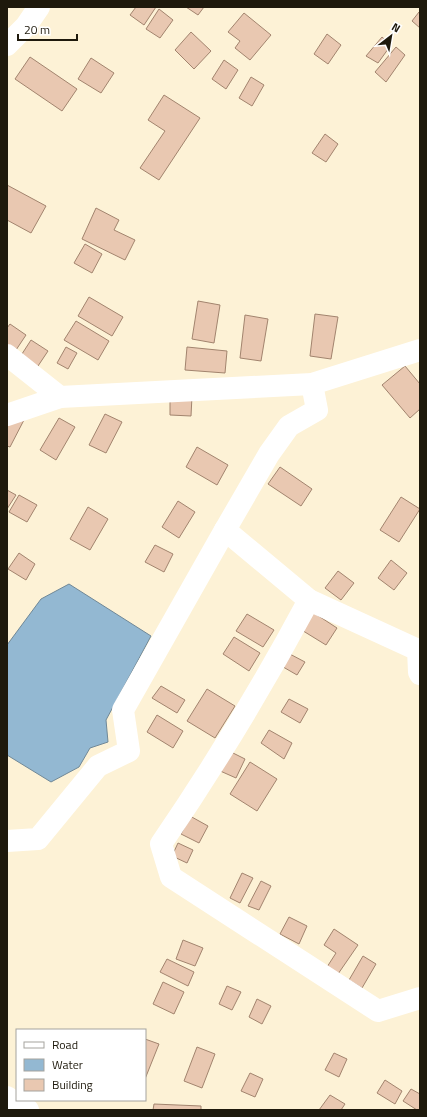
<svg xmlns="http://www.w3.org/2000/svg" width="427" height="1117" font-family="'Titillium Web',sans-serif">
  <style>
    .water { fill: #93b8d2; stroke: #708897 }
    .building { fill: #e9c8b1; stroke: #a2846e }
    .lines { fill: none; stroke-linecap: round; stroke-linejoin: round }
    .street { stroke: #fff; stroke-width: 22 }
  </style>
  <rect width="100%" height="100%" fill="#fdf2d6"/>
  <polygon class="water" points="69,584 151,636 106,720 108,742 90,748 79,767 51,782 7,755 7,645 41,599"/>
  <g class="building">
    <polygon points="136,7 156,7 144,25 130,15"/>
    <polygon points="186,7 204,7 198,15"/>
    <polygon points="159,9 173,20 160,38 146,29"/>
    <polygon points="419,12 420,13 420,28 412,21"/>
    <polygon points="244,13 271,35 250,60 235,48 240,41 228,32"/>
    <polygon points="191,32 211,51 194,69 175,50"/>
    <polygon points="327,34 341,45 328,64 314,54"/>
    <polygon points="382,37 391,45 378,63 366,56"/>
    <polygon points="396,47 405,55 386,82 375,72"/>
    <polygon points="30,57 77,89 62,111 15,79"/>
    <polygon points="91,58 114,73 101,93 78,79"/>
    <polygon points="224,60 238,70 226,89 212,79"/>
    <polygon points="251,77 264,85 252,106 239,98"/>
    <polygon points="164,95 200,118 159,180 140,168 165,131 148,120"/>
    <polygon points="325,134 338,144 326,162 312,153"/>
    <polygon points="7,185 46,206 31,233 7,220"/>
    <polygon points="96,208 119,220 114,230 135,240 125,260 82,239"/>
    <polygon points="85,244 102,254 92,273 74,263"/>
    <polygon points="89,297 123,317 112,336 78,316"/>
    <polygon points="198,301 220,305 214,343 192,339"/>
    <polygon points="315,314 338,317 331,359 310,356"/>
    <polygon points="245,315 268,319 261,361 240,358"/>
    <polygon points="76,321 109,341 98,360 64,340"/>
    <polygon points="10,324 26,335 14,353 7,348 7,328"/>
    <polygon points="31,340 48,351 36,369 20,357"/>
    <polygon points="66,347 77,353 68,369 57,363"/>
    <polygon points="187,347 227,351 225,373 185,370"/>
    <polygon points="405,366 420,384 420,409 410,418 382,385"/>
    <polygon points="170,395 192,396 191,416 170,415"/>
    <polygon points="105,414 122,422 106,453 89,445"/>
    <polygon points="25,418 10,447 7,446 7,423"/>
    <polygon points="59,418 75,427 56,460 40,450"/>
    <polygon points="197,447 228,465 217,485 186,467"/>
    <polygon points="280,467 312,489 301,506 268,484"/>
    <polygon points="7,490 16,495 7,509"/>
    <polygon points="19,495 37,505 27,522 9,512"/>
    <polygon points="401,497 420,509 399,542 380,530"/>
    <polygon points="178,501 195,512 179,538 162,527"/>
    <polygon points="88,507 108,519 90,550 70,539"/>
    <polygon points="155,545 173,554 164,572 145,562"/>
    <polygon points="19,553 35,564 26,580 8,569"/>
    <polygon points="391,560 407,573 394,590 378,578"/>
    <polygon points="338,571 354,583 341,600 325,588"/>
    <polygon points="311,611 337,628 326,645 300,629"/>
    <polygon points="247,614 274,630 263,647 236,631"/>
    <polygon points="234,637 260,653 249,671 223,654"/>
    <polygon points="286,652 305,662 297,675 278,664"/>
    <polygon points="161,686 185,700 177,713 152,698"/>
    <polygon points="207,689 235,706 215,738 187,721"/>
    <polygon points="289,699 308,709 300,723 281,712"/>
    <polygon points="157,715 183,731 173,748 147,732"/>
    <polygon points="269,730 292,743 284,759 261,743"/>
    <polygon points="227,750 245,759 236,778 218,770"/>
    <polygon points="250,762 277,779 257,811 230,794"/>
    <polygon points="190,816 208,826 199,843 181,834"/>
    <polygon points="178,843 193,850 187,863 172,856"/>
    <polygon points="242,873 253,878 240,903 230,898"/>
    <polygon points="261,881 271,886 259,910 248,906"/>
    <polygon points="289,917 307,926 299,944 280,934"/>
    <polygon points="334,929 358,945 338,974 327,967 336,953 324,945"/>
    <polygon points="183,940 203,948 195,966 176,959"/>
    <polygon points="363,956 376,964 362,988 349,980"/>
    <polygon points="167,959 194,972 188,986 160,972"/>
    <polygon points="163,982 184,992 174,1014 153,1004"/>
    <polygon points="227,986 241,992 232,1010 219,1004"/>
    <polygon points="257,999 271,1006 262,1024 249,1017"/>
    <polygon points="145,1039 159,1044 145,1079"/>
    <polygon points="197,1047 215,1054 202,1088 184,1081"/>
    <polygon points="334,1053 347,1059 339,1077 325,1070"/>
    <polygon points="250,1073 263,1079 255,1097 241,1091"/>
    <polygon points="385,1080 402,1091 395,1104 377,1093"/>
    <polygon points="411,1089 420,1094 420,1110 417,1110 403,1101"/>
    <polygon points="330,1095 345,1104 341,1110 319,1110"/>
    <polygon points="154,1104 201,1106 201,1110 153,1110"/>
  </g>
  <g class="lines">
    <g class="street">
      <polyline points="7,45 26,26 39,7"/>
      <polyline points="7,355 60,397"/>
      <path d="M312,384L317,410L289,426L269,454L225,530L309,600C264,684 215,765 161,844L171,877L378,1011L420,998"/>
      <polyline points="7,415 60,397 312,384 420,350"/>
      <polyline points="309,600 418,650 419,672 420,674"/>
      <polyline points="7,841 38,839 98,766 129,751 123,710 225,530"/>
      <polyline points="7,1097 28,1110"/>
    </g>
  </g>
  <rect width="427" height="1117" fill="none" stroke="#1e190c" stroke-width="16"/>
  <rect x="16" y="1029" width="130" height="72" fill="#ffffff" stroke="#a5a39e"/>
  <rect x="24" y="1042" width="20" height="6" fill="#ffffff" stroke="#a5a39e"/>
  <text x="52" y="1049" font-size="12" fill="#1e190c">Road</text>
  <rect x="24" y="1059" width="20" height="12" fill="#93b8d2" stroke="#a5a39e"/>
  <text x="52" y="1069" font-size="12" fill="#1e190c">Water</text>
  <rect x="24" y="1079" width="20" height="12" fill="#e9c8b1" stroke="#a5a39e"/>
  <text x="52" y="1089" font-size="12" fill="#1e190c">Building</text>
  <g transform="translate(391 36) rotate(31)" stroke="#ffffff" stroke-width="3" paint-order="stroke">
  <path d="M0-3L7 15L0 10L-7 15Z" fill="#1e190c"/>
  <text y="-6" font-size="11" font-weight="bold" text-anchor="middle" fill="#1e190c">N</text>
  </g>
  <path d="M18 34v6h59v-6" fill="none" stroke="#1e190c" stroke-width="2"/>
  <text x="24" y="34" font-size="12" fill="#1e190c" stroke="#ffffff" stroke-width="3" paint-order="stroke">20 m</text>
</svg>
